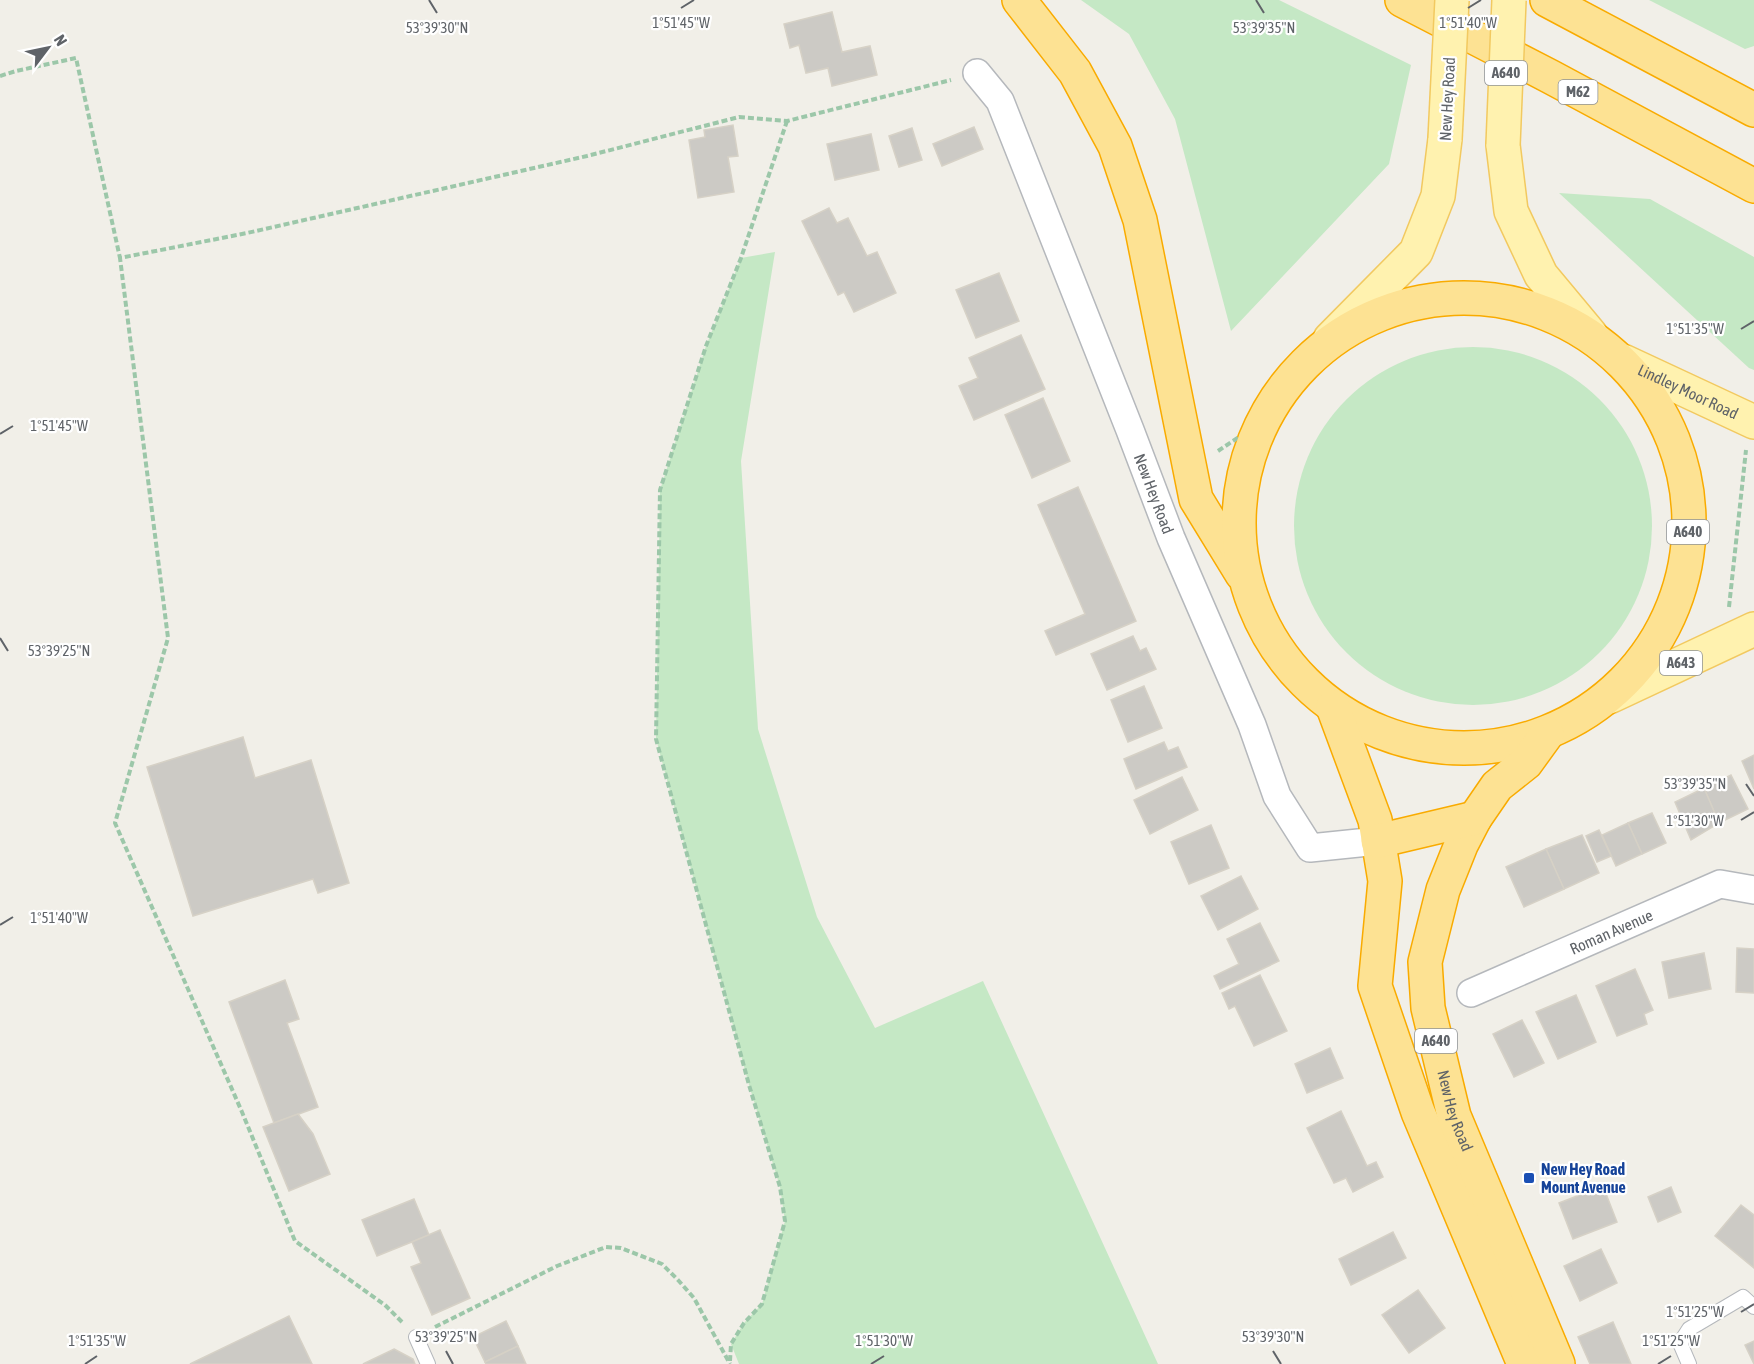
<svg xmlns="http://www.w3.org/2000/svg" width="1754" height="1364" font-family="'Asap Condensed',sans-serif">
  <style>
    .green { fill: #c5e8c5 }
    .building { fill: #cccac5; stroke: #d6d1c6; stroke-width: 1.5 }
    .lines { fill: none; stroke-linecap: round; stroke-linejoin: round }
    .lane-casing { stroke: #b5b8bc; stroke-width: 16 }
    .street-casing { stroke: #b5b8bc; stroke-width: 30 }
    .primary-casing { stroke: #f2c960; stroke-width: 36 }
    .highway-casing { stroke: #f9ab00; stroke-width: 36 }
    .path { stroke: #9cc7a9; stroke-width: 4; stroke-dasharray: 6 3; stroke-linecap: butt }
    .lane { stroke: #fff; stroke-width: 14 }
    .street { stroke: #fff; stroke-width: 27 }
    .primary { stroke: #fff2af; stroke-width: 33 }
    .highway { stroke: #fde293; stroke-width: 33 }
    .primary-bridge-casing { stroke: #f2c960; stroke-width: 36; stroke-linecap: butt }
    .primary-bridge { stroke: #fff2af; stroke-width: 33 }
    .ticks { fill: none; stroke: #5f6368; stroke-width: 2 }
    .transit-dot { fill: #1a4fb4; stroke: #fff; stroke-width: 2 }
    .labels { text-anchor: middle; stroke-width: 4.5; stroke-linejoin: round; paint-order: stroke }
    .shield { fill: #fff; stroke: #8f9295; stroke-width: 1.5 }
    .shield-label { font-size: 15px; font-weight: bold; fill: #5f6368 }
    .street-label { font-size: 16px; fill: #5f6368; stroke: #fff }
    .transit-label { font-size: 16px; font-weight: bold; fill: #164399; stroke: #fff; text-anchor: start }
    .ticks-label { font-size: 15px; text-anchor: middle; fill: #5f6368; stroke: #fff; stroke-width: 4.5; stroke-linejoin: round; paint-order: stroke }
  </style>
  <rect width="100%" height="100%" fill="#f1efe8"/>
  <g class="green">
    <polygon points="1081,0 1279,0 1411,65 1389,164 1231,331 1175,119 1129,34"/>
    <polygon points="1649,0 1754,0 1754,46 1745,49"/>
    <polygon points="1559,193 1650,199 1754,257 1754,370 1749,368"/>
    <polygon points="775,252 741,461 758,729 817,917 875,1028 983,981 1158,1364 739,1364 731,1344 744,1323 762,1304 785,1221 780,1187 749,1085 656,739 660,490 706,346 741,258"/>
    <circle cx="1473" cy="526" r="179"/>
  </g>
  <g class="building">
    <polygon points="832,12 842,52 870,46 877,75 832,86 828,68 806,73 799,45 790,48 784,24"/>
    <polygon points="733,125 738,156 728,157 734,192 698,198 689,140 705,137 704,130"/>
    <polygon points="974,127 983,149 942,166 933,144"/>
    <polygon points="912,128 922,160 899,167 889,136"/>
    <polygon points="871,134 879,170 835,180 827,144"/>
    <polygon points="829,208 837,223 848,218 867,256 877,252 896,293 854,312 844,292 838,295 802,221"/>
    <polygon points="999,273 1019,321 976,338 956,290"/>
    <polygon points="1021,335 1045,389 974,420 959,386 978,378 969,358"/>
    <polygon points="1043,398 1070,461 1032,478 1005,415"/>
    <polygon points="1078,487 1136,621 1056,655 1045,631 1085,614 1038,505"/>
    <polygon points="1133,636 1140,651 1146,648 1156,669 1107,690 1091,654"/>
    <polygon points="1144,686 1162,728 1128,742 1111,700"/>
    <polygon points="243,737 255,778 311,760 349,883 318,893 313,879 193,916 147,767"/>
    <polygon points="1164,742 1168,751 1178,747 1187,767 1136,789 1124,759"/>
    <polygon points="1754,755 1754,789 1742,761"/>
    <polygon points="1731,775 1748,809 1719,823 1704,788"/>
    <polygon points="1182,777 1198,810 1150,834 1134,800"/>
    <polygon points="1704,788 1719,823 1691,840 1675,802"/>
    <polygon points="1652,813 1666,843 1642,854 1628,823"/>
    <polygon points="1628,823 1642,854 1616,866 1602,835"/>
    <polygon points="1211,825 1229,868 1189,884 1171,842"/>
    <polygon points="1599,830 1611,856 1597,862 1586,836"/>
    <polygon points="1582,835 1599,873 1564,889 1546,849"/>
    <polygon points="1546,849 1564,889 1524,907 1506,867"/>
    <polygon points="1241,876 1258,909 1218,930 1201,896"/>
    <polygon points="1260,923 1279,961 1220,989 1214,976 1239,964 1227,939"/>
    <polygon points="1737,948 1754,949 1754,993 1736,992"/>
    <polygon points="1704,953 1711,989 1669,998 1662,962"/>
    <polygon points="1635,969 1653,1010 1644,1014 1647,1024 1617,1036 1596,986"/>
    <polygon points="1260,975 1287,1031 1254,1046 1235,1006 1229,1009 1222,993"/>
    <polygon points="285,980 299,1019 287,1023 318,1107 274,1123 229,1002"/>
    <polygon points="1576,995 1596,1042 1558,1059 1536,1012"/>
    <polygon points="1522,1020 1544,1063 1514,1077 1493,1034"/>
    <polygon points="1330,1048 1343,1078 1307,1093 1295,1064"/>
    <polygon points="1341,1111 1367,1166 1376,1162 1383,1177 1353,1192 1346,1178 1334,1183 1307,1128"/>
    <polygon points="298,1114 313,1134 330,1174 289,1191 263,1127"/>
    <polygon points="1603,1186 1617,1222 1573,1239 1559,1203"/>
    <polygon points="1671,1187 1681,1212 1658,1222 1648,1197"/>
    <polygon points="414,1199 429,1235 377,1256 362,1220"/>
    <polygon points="1741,1205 1754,1215 1754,1268 1715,1236"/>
    <polygon points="440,1230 470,1298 432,1315 411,1267 421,1263 412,1242"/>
    <polygon points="1393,1232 1406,1258 1351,1285 1339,1259"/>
    <polygon points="1601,1249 1617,1283 1580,1301 1564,1266"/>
    <polygon points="1418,1290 1445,1328 1409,1353 1382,1315"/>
    <polygon points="289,1316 312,1364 190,1364"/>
    <polygon points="506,1321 518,1346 485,1362 473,1337"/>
    <polygon points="1613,1322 1631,1364 1590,1364 1578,1337"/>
    <polygon points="1754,1341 1754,1364 1745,1345"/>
    <polygon points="518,1346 526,1364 486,1364 485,1362"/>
    <polygon points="394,1349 413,1359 415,1364 363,1364"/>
  </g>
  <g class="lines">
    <defs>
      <g id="lane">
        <polyline points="416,1337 428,1364"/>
        <polyline points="1689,1364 1680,1343 1689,1329 1743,1297 1754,1307"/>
      </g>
      <g id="street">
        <path id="s1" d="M977,73L1000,101L1130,430L1171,538L1252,725L1277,796L1310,848L1378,841"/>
        <path id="s2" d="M1471,993L1720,884L1754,890"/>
      </g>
      <g id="primary">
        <polyline points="1503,145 1511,211 1541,275 1591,335"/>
        <polyline points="1330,339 1416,252 1438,196 1445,139"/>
        <path id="s3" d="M1623,361L1754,422"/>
        <polyline points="1609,697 1754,629"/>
      </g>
      <g id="highway">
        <polyline points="1019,0 1075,72 1115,146 1140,220 1196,499 1242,574"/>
        <polyline points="1402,0 1551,77 1754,186"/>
        <polyline points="1547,0 1754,110"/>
        <circle cx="1464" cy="523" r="225"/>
        <polyline points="1333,707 1375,820 1385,881 1375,986 1418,1112 1524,1364"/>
        <path id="s4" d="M1547,734L1526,763L1497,786L1475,818L1461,845L1443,890L1425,962L1428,1008L1454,1116L1558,1364"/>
        <polyline points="1378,841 1475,818"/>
      </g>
    </defs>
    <use href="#lane" class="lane-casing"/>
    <use href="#street" class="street-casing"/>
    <use href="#primary" class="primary-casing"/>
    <use href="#highway" class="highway-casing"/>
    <g class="path">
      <polyline points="0,76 16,71 76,58 120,258"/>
      <polyline points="1218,451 1263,421"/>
      <polyline points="1729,607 1746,450"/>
      <polyline points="402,1322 385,1305 295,1241 242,1112 115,823 168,638 120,258 247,233 587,156 739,117 787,121 951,80"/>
      <polyline points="435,1327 557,1266 606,1247 621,1248 662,1264 678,1280 694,1298 730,1364"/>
      <polyline points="730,1361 731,1344 744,1323 762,1304 785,1221 780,1187 749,1085 656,739 660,490 706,346 741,258 787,121"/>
    </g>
    <use href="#lane" class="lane"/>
    <use href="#street" class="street"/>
    <use href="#primary" class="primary"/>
    <use href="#highway" class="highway"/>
    <defs>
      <g id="primary-bridge">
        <polyline points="1445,139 1452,0"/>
        <polyline points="1503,145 1509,0"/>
      </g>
    </defs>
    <use href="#primary-bridge" class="primary-bridge-casing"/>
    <use href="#primary-bridge" class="primary-bridge"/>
  </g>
  <path class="ticks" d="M429,0L437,13M1256,0L1264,13M681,8L694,0M1468,8L1481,0M1741,329L1754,321M0,434L13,426M0,638L8,651M1746,784L1754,796M1741,820L1754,812M0,925L13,917M1741,1312L1754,1304M446,1351L453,1364M1273,1351L1281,1364M85,1364L97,1356M871,1364L884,1356M1658,1364L1671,1356"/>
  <rect class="transit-dot" x="1523" y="1172" width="12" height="12" rx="3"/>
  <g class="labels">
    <g class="shield">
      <rect x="1485" y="61" width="42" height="24" rx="4.5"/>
      <rect x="1558.5" y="80" width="39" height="24" rx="4.5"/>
      <rect x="1667" y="520" width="42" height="24" rx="4.5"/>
      <rect x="1660" y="651" width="42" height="24" rx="4.5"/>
      <rect x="1415" y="1029" width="42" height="24" rx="4.5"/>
    </g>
    <g class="shield-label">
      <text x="1506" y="78">A640</text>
      <text x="1578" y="97">M62</text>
      <text x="1688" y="537">A640</text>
      <text x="1681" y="668">A643</text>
      <text x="1436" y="1046">A640</text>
    </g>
    <g class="street-label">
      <text transform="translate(1447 99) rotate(-87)" y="6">New Hey Road</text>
      <text dy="6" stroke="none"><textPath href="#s3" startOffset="72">Lindley Moor Road</textPath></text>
      <text dy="6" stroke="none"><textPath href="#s1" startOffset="458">New Hey Road</textPath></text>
      <text dy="6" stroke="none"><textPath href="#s2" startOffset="153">Roman Avenue</textPath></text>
      <text dy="6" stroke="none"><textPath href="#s4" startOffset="417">New Hey Road</textPath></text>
    </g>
    <g class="transit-label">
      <text x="1541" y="1175">New Hey Road<tspan x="1541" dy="18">Mount Avenue</tspan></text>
    </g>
  </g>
  <g class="ticks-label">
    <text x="681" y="28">1°51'45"W</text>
    <text x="1468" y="28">1°51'40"W</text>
    <text x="437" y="33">53°39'30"N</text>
    <text x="1264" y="33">53°39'35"N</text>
    <text x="1695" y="334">1°51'35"W</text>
    <text x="59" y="431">1°51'45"W</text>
    <text x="59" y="656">53°39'25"N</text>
    <text x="1695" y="789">53°39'35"N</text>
    <text x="1695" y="826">1°51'30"W</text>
    <text x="59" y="923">1°51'40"W</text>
    <text x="1695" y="1317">1°51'25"W</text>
    <text x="446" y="1342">53°39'25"N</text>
    <text x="1273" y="1342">53°39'30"N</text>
    <text x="97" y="1346">1°51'35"W</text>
    <text x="884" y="1346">1°51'30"W</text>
    <text x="1671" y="1346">1°51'25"W</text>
  </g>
  <g transform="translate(48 48) rotate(58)" stroke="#ffffff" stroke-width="4.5" paint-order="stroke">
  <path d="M0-4.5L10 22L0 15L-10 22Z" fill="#5f6368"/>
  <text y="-9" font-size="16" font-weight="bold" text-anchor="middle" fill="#5f6368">N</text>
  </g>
</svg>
